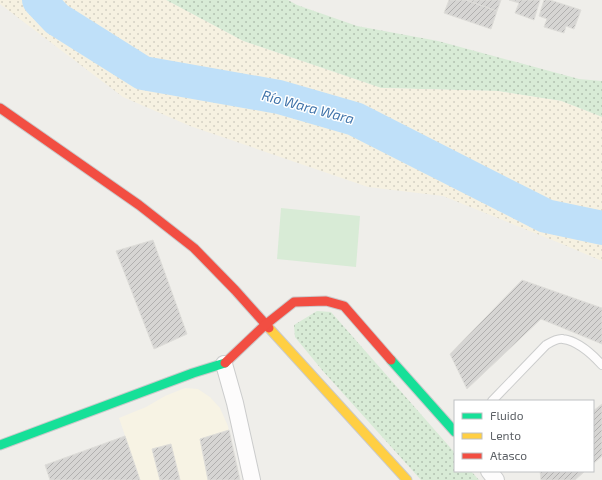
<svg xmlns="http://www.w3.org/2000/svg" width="602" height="480" font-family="'Exo 2',sans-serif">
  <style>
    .commercial { fill: #f7f3e4 }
    .green { fill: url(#green-dots) }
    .sand { fill: url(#sand-dots) }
    .pitch { fill: #d8ebd6 }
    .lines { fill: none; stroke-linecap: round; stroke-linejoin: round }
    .river { stroke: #bfe0f9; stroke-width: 34 }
    .building { fill: url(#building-hatch); stroke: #deddd9 }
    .lane-casing { stroke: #cbcccc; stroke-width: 10 }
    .street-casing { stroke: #cbcccc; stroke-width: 18 }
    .fast-casing { stroke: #cacacb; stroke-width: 11 }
    .slow-casing { stroke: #cacacb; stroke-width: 11 }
    .jam-casing { stroke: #cacacb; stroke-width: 11 }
    .lane { stroke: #fdfcfc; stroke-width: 8 }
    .street { stroke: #fdfcfc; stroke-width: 16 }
    .fast { stroke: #16e098; stroke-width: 9 }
    .slow { stroke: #ffcf43; stroke-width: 9 }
    .jam { stroke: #f24e42; stroke-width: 9 }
    .labels { text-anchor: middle; stroke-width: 3; stroke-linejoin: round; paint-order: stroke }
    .water-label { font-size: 14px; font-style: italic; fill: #4174aa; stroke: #fff }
  </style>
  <defs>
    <pattern id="green-dots" width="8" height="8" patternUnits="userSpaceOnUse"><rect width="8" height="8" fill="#d8ebd6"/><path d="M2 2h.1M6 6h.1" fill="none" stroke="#b2c2b1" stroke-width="1.8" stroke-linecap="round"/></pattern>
    <pattern id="sand-dots" width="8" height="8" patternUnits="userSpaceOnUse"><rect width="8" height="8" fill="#f6f1e1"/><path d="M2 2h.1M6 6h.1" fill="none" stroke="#d5d1c4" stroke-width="1.8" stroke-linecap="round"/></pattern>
    <pattern id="building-hatch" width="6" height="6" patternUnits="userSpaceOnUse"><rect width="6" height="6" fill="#d6d5d3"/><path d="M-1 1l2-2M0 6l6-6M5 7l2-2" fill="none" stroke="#b1b0af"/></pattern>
  </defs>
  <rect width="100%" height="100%" fill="#efeeea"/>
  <polygon class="commercial" points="185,388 198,389 210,397 220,408 228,426 240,480 140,480 119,418 146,407 165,396"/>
  <g class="green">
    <polygon points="166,0 288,0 297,5 357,26 438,41 579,79 602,81 602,117 561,101 497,91 381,88 243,41"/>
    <polygon points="317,311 331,312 455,453 455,471 471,471 479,480 421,480 322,370 295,337 294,325"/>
  </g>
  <polygon class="sand" points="0,0 166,0 243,41 381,88 497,91 561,101 602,117 602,261 562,244 443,196 368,187 190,126 123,97 0,4"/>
  <polygon class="pitch" points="281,208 360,216 356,267 277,259"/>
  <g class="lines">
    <polyline class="river" points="39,0 57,19 143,73 279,97 355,119 546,216 602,228"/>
  </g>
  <g class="building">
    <polygon points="449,0 466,0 497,11 491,29 444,13"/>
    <polygon points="466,0 501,0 497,11"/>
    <polygon points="509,0 540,0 534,20 515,13 519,3"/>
    <polygon points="544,0 550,0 581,10 574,29 566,26 564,33 544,27 547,19 539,16"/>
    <polygon points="153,240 187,334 154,349 116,251"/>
    <polygon points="522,280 602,308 602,344 541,319 467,389 450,354"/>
    <polygon points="602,404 602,456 593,464 593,411"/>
    <polygon points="229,430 240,480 208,480 200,439"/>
    <polygon points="125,436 140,480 50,480 45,465"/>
    <polygon points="171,444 180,480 160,480 152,449"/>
    <polygon points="540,471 585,471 575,480 541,480"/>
  </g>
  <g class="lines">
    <defs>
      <path id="lane" d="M492,401L546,345C551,342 557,338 563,339C578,341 592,354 602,365"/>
      <g id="street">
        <polyline points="224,364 235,403 252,480"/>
        <polyline points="489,471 496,480"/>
      </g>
      <g id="fast">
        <polyline points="391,360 455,432"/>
        <polyline points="0,445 193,373 225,363"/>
      </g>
      <polyline id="slow" points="269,328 407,480"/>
      <g id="jam">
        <polyline points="0,108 139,205 194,248 235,290 269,328"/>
        <polyline points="225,363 265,325 294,302 326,301 344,306 391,360"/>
      </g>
    </defs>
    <use href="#lane" class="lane-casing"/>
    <use href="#street" class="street-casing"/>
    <use href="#fast" class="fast-casing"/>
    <use href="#slow" class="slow-casing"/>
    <use href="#jam" class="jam-casing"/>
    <use href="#lane" class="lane"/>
    <use href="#street" class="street"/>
    <use href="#fast" class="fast"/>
    <use href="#slow" class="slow"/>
    <use href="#jam" class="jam"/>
  </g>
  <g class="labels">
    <g class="water-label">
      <text transform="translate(308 107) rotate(15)" y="5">Río Wara Wara</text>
    </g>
  </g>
  <rect x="454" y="400" width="140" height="72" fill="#ffffff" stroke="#bfc1c3"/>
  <rect x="462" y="413" width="20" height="6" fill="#16e098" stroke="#bfc1c3"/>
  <text x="490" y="420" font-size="12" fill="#5f6368">Fluido</text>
  <rect x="462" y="433" width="20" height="6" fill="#ffcf43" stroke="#bfc1c3"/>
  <text x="490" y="440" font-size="12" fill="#5f6368">Lento</text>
  <rect x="462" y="453" width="20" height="6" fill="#f24e42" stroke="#bfc1c3"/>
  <text x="490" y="460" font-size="12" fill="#5f6368">Atasco</text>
</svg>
